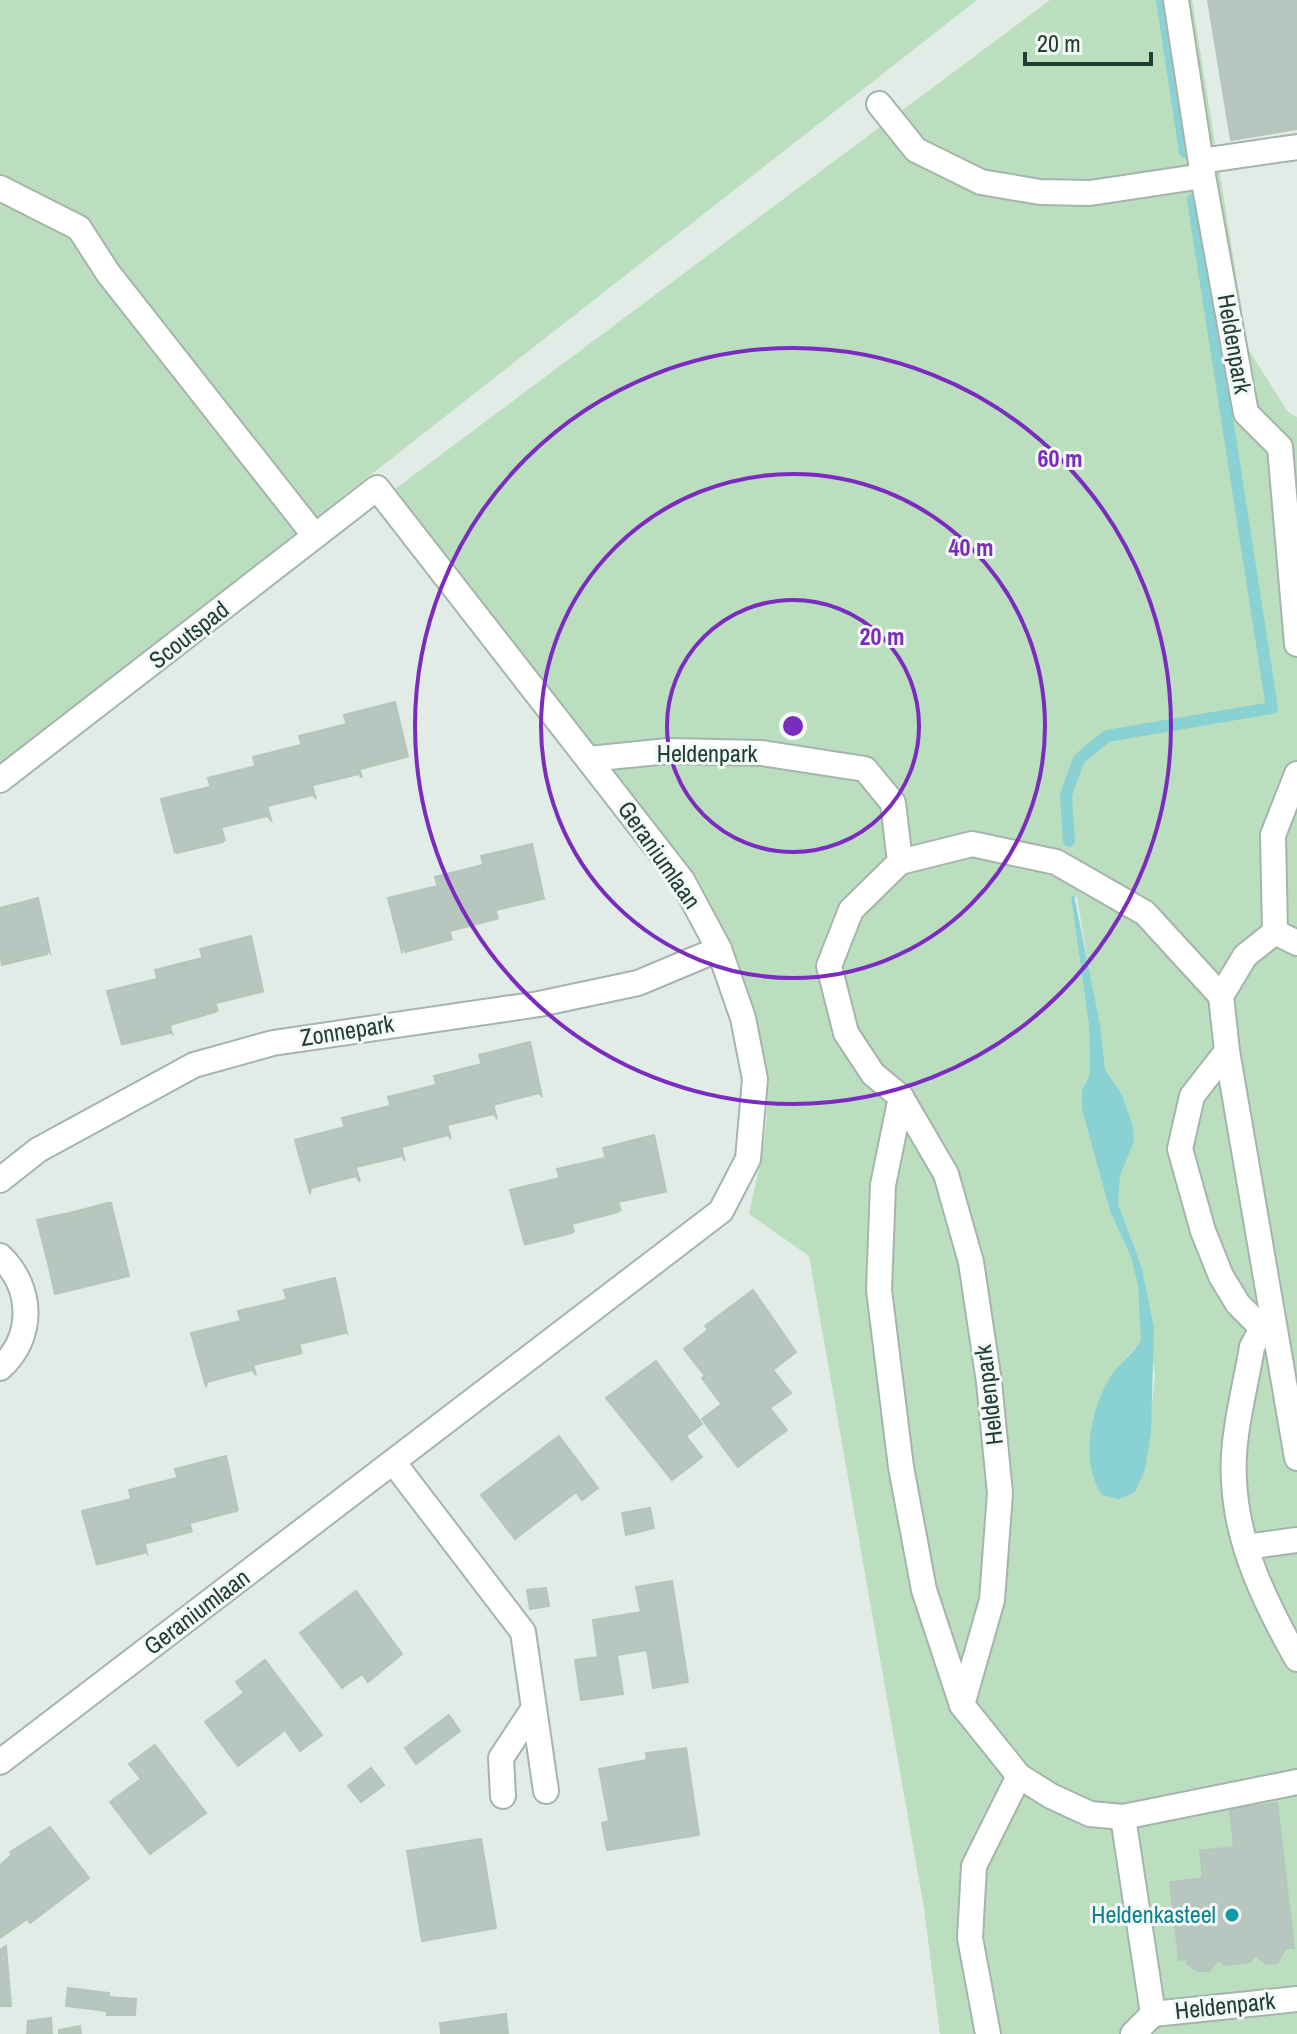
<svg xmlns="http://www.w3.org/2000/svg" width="1297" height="2034" font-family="'Archivo Narrow',sans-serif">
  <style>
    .green { fill: #bbdebf; fill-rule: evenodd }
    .water { fill: #89d1d2 }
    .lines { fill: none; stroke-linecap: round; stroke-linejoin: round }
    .stream { stroke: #89d1d2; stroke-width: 12 }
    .building { fill: #b7c7bf; stroke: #b4c6bc; stroke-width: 2 }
    .minor-casing { stroke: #a5b4ac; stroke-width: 28 }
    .minor { stroke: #fff; stroke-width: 24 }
    .ring { fill: none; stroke: #7b2cbf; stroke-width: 4 }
    .culture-dot { fill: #0f9aa8; stroke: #f3f9f5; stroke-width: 3 }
    .labels { text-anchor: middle; stroke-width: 6; stroke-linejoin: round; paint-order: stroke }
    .street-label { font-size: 24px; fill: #223e32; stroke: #f3f9f5 }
    .culture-label { font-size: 24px; fill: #0d838f; stroke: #f3f9f5; text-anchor: end }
    .centre { fill: #7b2cbf; stroke: #f3f9f5; stroke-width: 4 }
    .ring-label { font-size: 24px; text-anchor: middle; font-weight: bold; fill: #7b2cbf; stroke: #f3f9f5; stroke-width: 6; stroke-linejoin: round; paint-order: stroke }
  </style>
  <rect width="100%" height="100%" fill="#e2ece6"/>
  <g class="green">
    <polygon points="0,0 977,0 0,765"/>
    <path d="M1050,0H1192L1248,349L1288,412L1297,417V2034H940L924,1908L809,1256L749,1214C756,1181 766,1145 767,1112C771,1028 733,947 695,875L395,489ZM1071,897H1077L1105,1069L1122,1095L1134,1143L1119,1175L1118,1204L1141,1265L1155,1376L1145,1470L1100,1397L1113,1373L1142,1340L1138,1285L1131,1257L1110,1211L1082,1110V1090L1090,1074L1089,1026Z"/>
  </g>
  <path class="water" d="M1074,895L1100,1025L1105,1069L1122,1095L1133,1127L1134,1142L1120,1175L1118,1204L1141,1265L1154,1328L1151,1432L1145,1470L1135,1492L1119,1499L1102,1495C1079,1462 1091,1407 1112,1374C1121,1362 1134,1353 1141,1340L1138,1286L1131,1257L1110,1211L1082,1110V1090L1090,1074L1089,1026L1071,897Z"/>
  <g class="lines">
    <g class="stream">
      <polyline points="1162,0 1185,152"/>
      <polyline points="1069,841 1066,795 1079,759 1107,736 1272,708 1193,200"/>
    </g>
  </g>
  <g class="building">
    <polygon points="1208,0 1297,0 1297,129 1231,140"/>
    <polygon points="395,702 408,757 405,752 358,764 344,715"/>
    <polygon points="347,724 362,778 359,774 313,785 299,736"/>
    <polygon points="301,745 316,799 313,795 267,806 253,757"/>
    <polygon points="405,752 406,757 360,769 358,764"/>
    <polygon points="256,766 271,820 267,816 222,827 208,778"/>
    <polygon points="210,787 225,841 222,835 176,848 175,853 161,799"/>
    <polygon points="222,835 223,842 177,853 176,848"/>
    <polygon points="532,844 544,898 540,894 495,905 481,856"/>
    <polygon points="483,865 498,919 495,914 449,926 435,877"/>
    <polygon points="438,886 452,940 449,936 404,947 402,952 388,898"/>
    <polygon points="540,894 542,899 496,910 495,905"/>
    <polygon points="38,898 50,953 46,949 1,959 0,908"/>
    <polygon points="495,914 496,919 450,931 449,926"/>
    <polygon points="251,936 263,991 259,987 215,998 200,949"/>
    <polygon points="449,936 450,940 405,952 404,947"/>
    <polygon points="46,949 47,954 2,965 1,959"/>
    <polygon points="202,958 218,1012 215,1008 168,1019 155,970"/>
    <polygon points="157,979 172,1033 168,1029 123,1039 122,1045 107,991"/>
    <polygon points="259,987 261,992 216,1003 215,998"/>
    <polygon points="215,1008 215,1012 170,1025 168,1019"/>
    <polygon points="168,1029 170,1033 124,1044 123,1039"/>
    <polygon points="530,1042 542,1097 539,1093 493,1105 479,1055"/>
    <polygon points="482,1064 497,1119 494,1114 447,1125 434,1076"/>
    <polygon points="436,1085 451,1139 448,1135 402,1147 388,1097"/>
    <polygon points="390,1106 405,1161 402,1156 356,1167 342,1118"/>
    <polygon points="345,1127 360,1182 356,1176 311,1188 310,1194 295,1140"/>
    <polygon points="654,1135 666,1191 662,1187 617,1197 603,1148"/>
    <polygon points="605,1158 621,1211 617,1207 571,1218 557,1169"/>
    <polygon points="560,1178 574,1232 571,1228 526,1239 525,1245 510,1190"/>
    <polygon points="662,1187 664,1192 618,1202 617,1197"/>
    <polygon points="108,1203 110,1208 67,1218 66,1214"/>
    <polygon points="108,1203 111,1203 129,1276 55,1294 48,1263 73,1257 64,1214 67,1218 110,1208"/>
    <polygon points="617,1207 618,1212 572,1224 571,1218"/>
    <polygon points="64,1214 73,1257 48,1263 37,1220"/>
    <polygon points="571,1228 572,1233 527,1244 526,1239"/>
    <polygon points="335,1278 347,1333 343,1329 298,1340 284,1290"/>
    <polygon points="753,1290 796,1352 773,1370 791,1393 770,1408 787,1430 757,1452 702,1378 729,1358 705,1326"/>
    <polygon points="286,1300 302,1354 298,1349 252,1361 238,1311"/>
    <polygon points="241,1321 256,1375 252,1370 207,1382 206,1387 191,1333"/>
    <polygon points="343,1329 345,1333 299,1344 298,1340"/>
    <polygon points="708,1330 729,1358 705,1376 684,1349"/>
    <polygon points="298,1349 299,1354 253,1365 252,1361"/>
    <polygon points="656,1361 702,1424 686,1436 702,1457 672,1480 606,1398"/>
    <polygon points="722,1404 757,1452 738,1467 702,1419"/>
    <polygon points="559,1436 598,1488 582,1500 576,1492 515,1539 481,1495"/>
    <polygon points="226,1456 238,1511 234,1506 189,1518 175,1469"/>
    <polygon points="177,1478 192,1532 189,1527 143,1539 129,1490"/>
    <polygon points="132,1499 147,1553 143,1549 98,1559 97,1565 82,1511"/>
    <polygon points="234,1506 236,1511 190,1523 189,1518"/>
    <polygon points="650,1508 654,1528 626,1535 622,1513"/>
    <polygon points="189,1527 190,1532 144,1544 143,1539"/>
    <polygon points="143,1549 144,1553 99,1564 98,1559"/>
    <polygon points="672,1581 688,1682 653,1688 647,1650 617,1655 623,1694 581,1700 575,1660 598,1657 593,1620 641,1612 636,1587"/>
    <polygon points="546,1588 549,1606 530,1609 527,1590"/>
    <polygon points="356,1591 402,1654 368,1682 362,1674 342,1688 300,1633"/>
    <polygon points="265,1660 322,1735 300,1751 285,1730 238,1766 205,1722 244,1693 236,1682"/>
    <polygon points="449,1715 460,1731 416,1764 405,1748"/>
    <polygon points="155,1745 206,1813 150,1854 110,1802 141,1779 129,1764"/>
    <polygon points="686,1748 699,1835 607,1850 602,1823 609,1821 599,1769 647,1760 646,1753"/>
    <polygon points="371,1768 384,1785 361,1802 348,1786"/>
    <polygon points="1277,1803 1294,1948 1286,1948 1277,1963 1267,1964 1254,1955 1250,1962 1225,1965 1218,1960 1209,1971 1198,1971 1187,1964 1187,1959 1179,1960 1170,1882 1203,1878 1200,1851 1234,1847 1230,1809"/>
    <polygon points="50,1827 89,1878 30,1923 27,1919 0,1938 0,1865 12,1855 10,1852"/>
    <polygon points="481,1839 496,1928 422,1941 407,1851"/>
    <polygon points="6,1946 11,2006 0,2006 0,1950"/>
    <polygon points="68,1988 109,1993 108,1997 136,1999 135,2015 107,2015 107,2011 66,2006"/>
    <polygon points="506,2014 508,2034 441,2034 440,2023"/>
    <polygon points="51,2018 52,2034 27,2034 28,2021"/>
    <polygon points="80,2026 81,2034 59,2034 59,2030"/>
  </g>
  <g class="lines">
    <defs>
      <g id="minor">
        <polyline points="1176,0 1203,176"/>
        <polyline points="879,104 916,150 981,182 1040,192 1090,193 1203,176 1246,413 1280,447 1297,644"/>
        <polyline points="1201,161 1297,147"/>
        <polyline points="0,188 79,228 108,273 315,536"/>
        <polyline points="589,759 668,751 762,753 865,769 893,803 900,862"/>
        <path d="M1297,774L1273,835L1275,932L1245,956L1221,996L1227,1051L1192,1096L1180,1149L1203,1231L1221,1276L1238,1304L1262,1328L1252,1347C1245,1390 1231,1437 1234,1481C1237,1546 1266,1604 1297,1659"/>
        <polyline points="0,780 377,488 682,880 719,949 743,1018 755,1079 748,1159 721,1211 0,1762"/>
        <polyline points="1275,932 1297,943"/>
        <polyline points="1221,996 1145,913 1056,862 972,844 900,862 851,910 829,966 846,1033 873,1074 901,1097 883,1185 879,1290 901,1467 924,1590 962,1705 1019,1776 1051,1796 1090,1814 1123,1817 1297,1782"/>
        <polyline points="1227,1051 1297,1458"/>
        <polyline points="901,1097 946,1174 971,1262 989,1382 1000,1493 992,1600 962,1705"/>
        <polyline points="0,1180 38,1150 194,1065 273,1043 539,1004 638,983 719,949"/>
        <path d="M0,1256C33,1287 35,1337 0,1368"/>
        <polyline points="394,1463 523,1632 546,1791"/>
        <polyline points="1246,1547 1297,1540"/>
        <polyline points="503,1796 501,1758 532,1711"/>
        <polyline points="1123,1817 1153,2014 1297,1999"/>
        <polyline points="988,2034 970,1938 974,1866 1019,1776"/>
        <polyline points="1133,2034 1153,2014"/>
      </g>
    </defs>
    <use href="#minor" class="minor-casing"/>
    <use href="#minor" class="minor"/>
  </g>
  <g class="ring">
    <circle cx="793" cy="726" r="126"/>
    <circle cx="793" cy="726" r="252"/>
    <circle cx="793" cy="726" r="378"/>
  </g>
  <circle class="culture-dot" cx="1232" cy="1915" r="8"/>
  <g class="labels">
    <g class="street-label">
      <text transform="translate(1234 344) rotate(80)" y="8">Heldenpark</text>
      <text transform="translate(189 635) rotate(-38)" y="8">Scoutspad</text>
      <text x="707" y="762">Heldenpark</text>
      <text transform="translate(659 855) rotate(55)" y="8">Geraniumlaan</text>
      <text transform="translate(347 1031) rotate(-9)" y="8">Zonnepark</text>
      <text transform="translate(989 1395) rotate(-97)" y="8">Heldenpark</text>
      <text transform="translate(197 1612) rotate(-37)" y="8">Geraniumlaan</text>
      <text transform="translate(1225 2006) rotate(-6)" y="8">Heldenpark</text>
    </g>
    <g class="culture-label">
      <text x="1216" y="1923">Heldenkasteel</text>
    </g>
  </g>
  <circle cx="793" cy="726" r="12" class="centre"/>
  <g class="ring-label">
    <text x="1060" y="467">60 m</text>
    <text x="971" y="556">40 m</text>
    <text x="882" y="645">20 m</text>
  </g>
  <path d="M1025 52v12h126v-12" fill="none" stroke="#223e32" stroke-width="4"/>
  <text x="1037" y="52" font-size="24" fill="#223e32" stroke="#f3f9f5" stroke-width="6" paint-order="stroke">20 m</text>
</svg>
